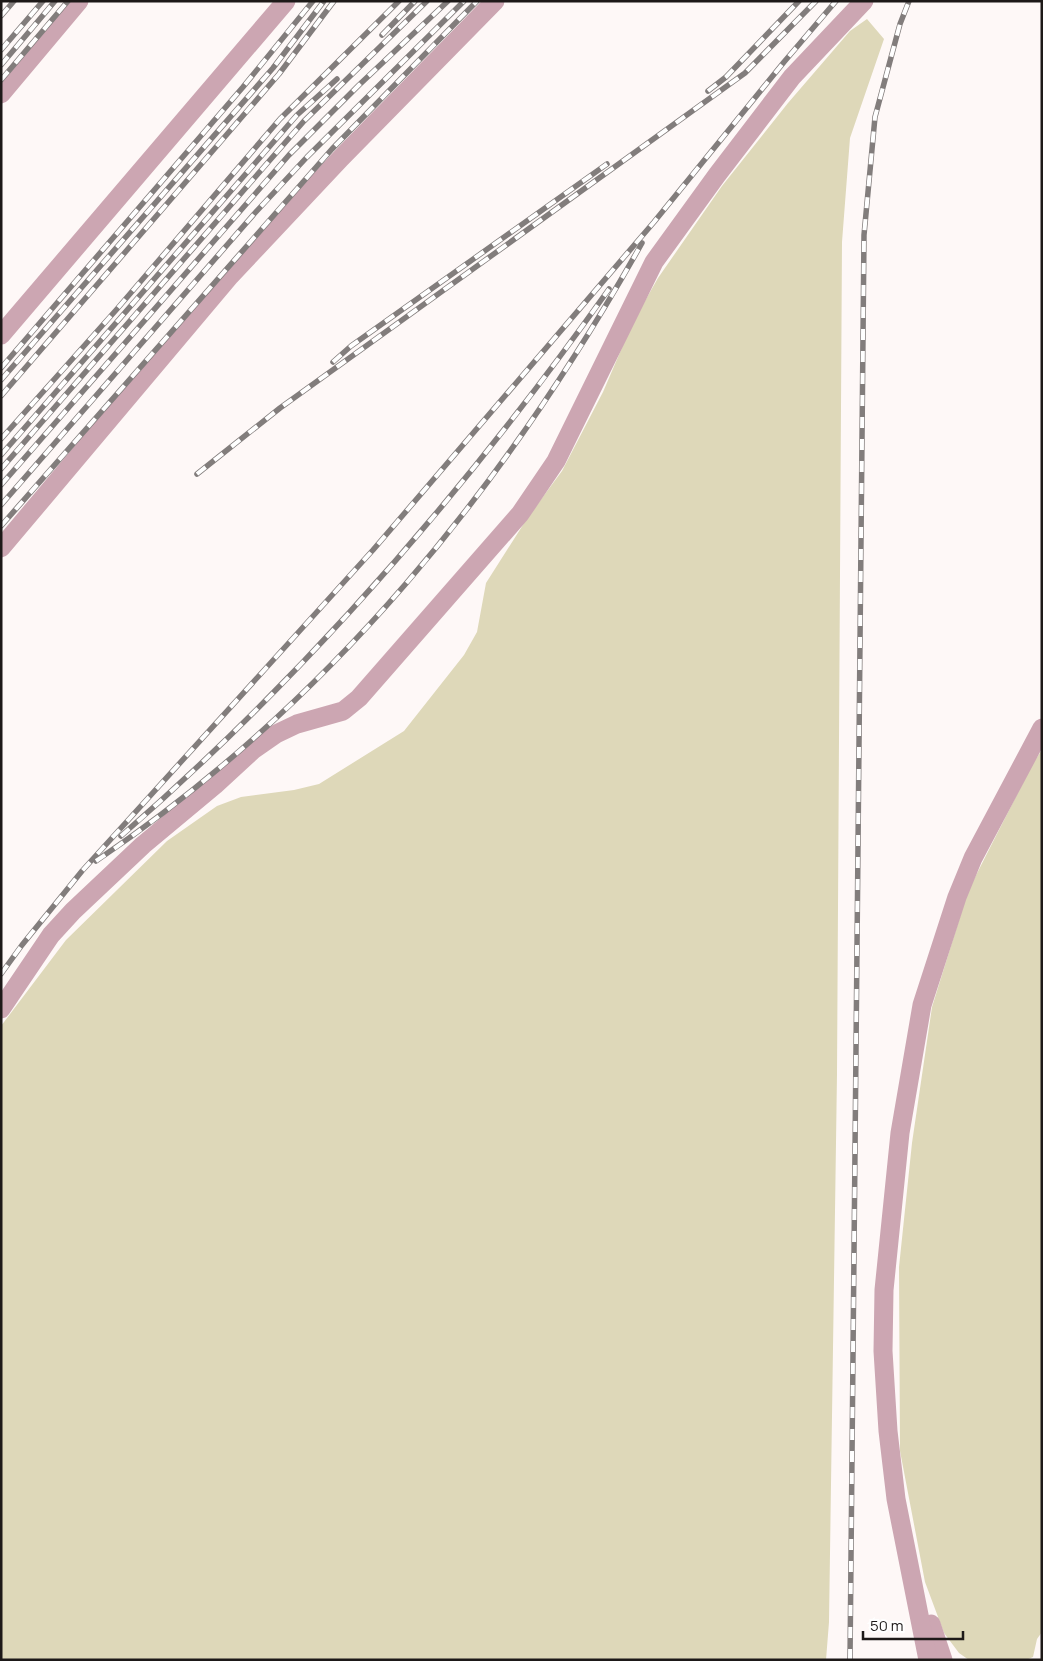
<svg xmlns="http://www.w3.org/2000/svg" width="1043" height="1661" font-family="Manrope,sans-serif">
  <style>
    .green { fill: #ded8b9 }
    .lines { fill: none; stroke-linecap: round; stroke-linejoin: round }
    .minor { stroke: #cca6b2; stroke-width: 19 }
    .rail-casing { stroke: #827d7c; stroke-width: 5.5 }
    .rail { stroke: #fff; stroke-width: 4; stroke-dasharray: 11; stroke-linecap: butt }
  </style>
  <rect width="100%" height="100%" fill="#fef8f7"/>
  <g class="green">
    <polygon points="867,19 884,39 850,138 842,242 837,1074 829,1622 826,1660 1,1660 1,1026 66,940 167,841 217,806 241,797 294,790 319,784 404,731 464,655 477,632 486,583 528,517 562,471 603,392 633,322 658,278 722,186 788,103 850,31"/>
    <polygon points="1042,750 1042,1632 1037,1639 1033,1657 1026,1660 969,1660 959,1653 944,1633 925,1582 900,1451 899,1267 912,1143 932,1007 968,891 1033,763"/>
  </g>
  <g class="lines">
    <g class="minor">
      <polyline points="1,94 79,1"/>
      <polyline points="1,335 286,1"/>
      <polyline points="1,548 230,276 340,159 495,1"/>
      <polyline points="1,1009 51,935 73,911 143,845 215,785 253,750 276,734 297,724 343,711 359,698 520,514 556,461 654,262 717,175 792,77 864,1"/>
      <polyline points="931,1624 943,1660"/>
      <polyline points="928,1660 896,1499 888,1431 883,1351 884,1290 900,1133 922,1005 957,897 973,858 1042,728"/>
    </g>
    <defs>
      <g id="rail">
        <polyline points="1,16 14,1"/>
        <polyline points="382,35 415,1"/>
        <polyline points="1,50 43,1"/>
        <polyline points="1,65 55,1"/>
        <polyline points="1,80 68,1"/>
        <polyline points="708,91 726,77 799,1"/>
        <polyline points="333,362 351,346 607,164"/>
        <polyline points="1,368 243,87 313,1"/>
        <polyline points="1,380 273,68 324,1"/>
        <polyline points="1,396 279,74 334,1"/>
        <polyline points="1,439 117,309 280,119 399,1"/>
        <polyline points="1,455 297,115 337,79"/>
        <polyline points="1,469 304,121 427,1"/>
        <polyline points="197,474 280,408 745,73 816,1"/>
        <polyline points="1,485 289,155 359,85 448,1"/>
        <polyline points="1,505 254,214 307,157 464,1"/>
        <polyline points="1,526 332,149 477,1"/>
        <path d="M121,836C306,675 467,489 609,289"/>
        <path d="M96,861C330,703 505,487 642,243"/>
        <polyline points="1,974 22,945 82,871 373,550 654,222 784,62 836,1"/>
        <polyline points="850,1660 864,235 875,117 900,24 909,1"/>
      </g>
    </defs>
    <use href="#rail" class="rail-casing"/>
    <use href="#rail" class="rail"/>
  </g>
  <rect width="1043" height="1661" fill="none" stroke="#1d1918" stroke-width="5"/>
  <path d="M863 1631v8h100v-8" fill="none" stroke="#1d1918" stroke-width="2.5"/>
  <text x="870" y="1631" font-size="15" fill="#1d1918" stroke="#ffffff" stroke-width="4" paint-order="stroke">50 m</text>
</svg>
